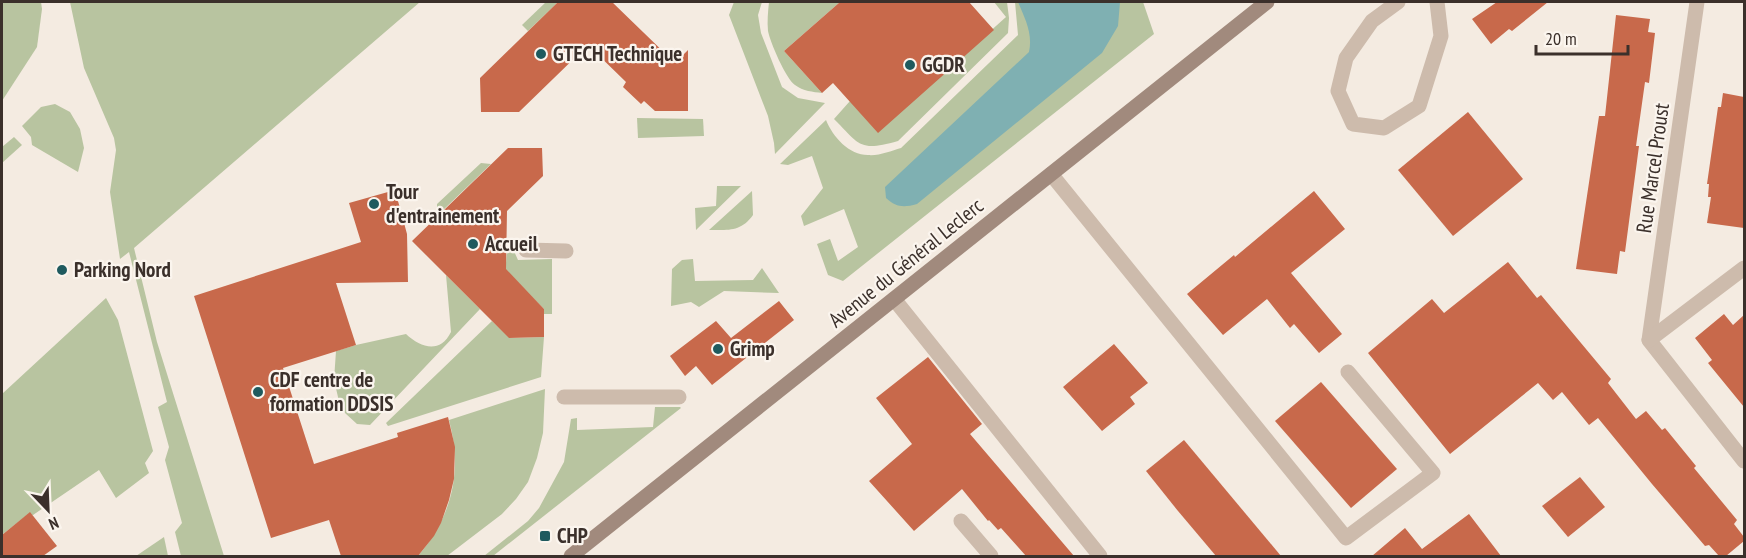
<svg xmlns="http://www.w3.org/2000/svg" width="1746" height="558" font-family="'PT Sans Narrow',sans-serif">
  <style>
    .green { fill: #b8c4a0 }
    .water { fill: #7fb0b2 }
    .building { fill: #c8694b }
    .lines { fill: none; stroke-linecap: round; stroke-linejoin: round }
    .service { stroke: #cdbbac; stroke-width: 15 }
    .minor { stroke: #cdbbac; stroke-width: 15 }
    .secondary { stroke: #a18a7d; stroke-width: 15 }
    .poi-dot { fill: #1f5a5e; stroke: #fbf5ee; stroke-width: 2 }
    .labels { text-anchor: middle; stroke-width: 4.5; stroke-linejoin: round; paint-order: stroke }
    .poi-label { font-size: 21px; font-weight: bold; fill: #3b302b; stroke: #fbf5ee; text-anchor: start }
    .street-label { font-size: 21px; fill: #3b302b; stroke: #fbf5ee }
  </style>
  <rect width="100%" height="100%" fill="#f4ebe1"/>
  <g class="green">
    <polygon points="2,2 41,2 42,9 37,47 2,101"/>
    <polygon points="70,2 420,2 134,248 157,342 224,556 181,556 175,532 182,523 165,460 169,447 158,407 167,402 129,252 120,259 110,192 116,150 114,138 84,68"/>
    <polygon points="546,2 558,2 528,31 522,25"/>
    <polygon points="734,2 762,2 758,15 761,33 782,87 798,98 825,103 775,154 774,143 768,116 729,15"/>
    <path d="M769,2H840L784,51L822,93C813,92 803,91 795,85C786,79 770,42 768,31C767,21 768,12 769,2Z"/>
    <path d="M994,2H1007L1009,18L1008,33L898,141C859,152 860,145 834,119L850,101L878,132L1006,17Z"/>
    <path d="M1015,2H1143L1154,34L843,281L828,275L817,244L830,239L838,261L858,247L844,209L804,226L801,216L823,188L812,156L788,165L780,164L826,120C833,137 849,155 868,155C879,156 891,151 901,148L1018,35Z"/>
    <polygon points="55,104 70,112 80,129 84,148 78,172 32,145 31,137 22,126 41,107"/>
    <polygon points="637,118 703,119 704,136 638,138"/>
    <polygon points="14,137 22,145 2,163 2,147"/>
    <polygon points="481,163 491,164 440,213 440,240 437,240 437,204"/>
    <polygon points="717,186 741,186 696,230 695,208 716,206"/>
    <path d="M752,191L753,215C741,232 728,230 709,230Z"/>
    <polygon points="507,249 513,249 518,260 552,259 552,314 544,314 544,309 503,267 506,263"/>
    <polygon points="693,259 695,281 753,280 762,268 779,293 724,291 699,307 691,302 671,306 672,269 682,260"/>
    <path d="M446,275L480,309L370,425L357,424L345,413L338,397L334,380L336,351L356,345L406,334C421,348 440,354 451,332Z"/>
    <polygon points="106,298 118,320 153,451 145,463 149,473 116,498 99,470 33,515 27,515 3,534 7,540 2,544 2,394"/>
    <polygon points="492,321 510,338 544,337 541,377 388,426 386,423"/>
    <path d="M545,389L543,433L537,458L528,482L516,499L502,514L447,556H418C452,516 463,472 449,420Z"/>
    <polygon points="655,407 680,407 681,408 493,556 484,556 528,521 539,508 564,462 571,419 577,418 577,430 653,427"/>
    <polygon points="164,537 168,556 136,556"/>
  </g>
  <path class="water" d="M1018,2H1120L1118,26L1102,53L917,204C903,208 896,207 886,198L885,187L1029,52C1033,33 1025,19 1018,2Z"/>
  <g class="building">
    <polygon points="558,2 612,2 675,63 688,50 688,111 655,111 644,101 641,104 623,87 626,82 588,45 519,112 481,112 480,78"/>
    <polygon points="840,2 969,2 994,30 878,133 833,83 822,93 784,51"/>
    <polygon points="1497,2 1548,2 1512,31 1509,29 1491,44 1472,19"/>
    <polygon points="1616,15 1650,19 1648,32 1655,33 1649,83 1645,82 1636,146 1639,146 1625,252 1620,251 1617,274 1576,269 1599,116 1605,116"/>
    <polygon points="1723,93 1744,97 1744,228 1707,223 1711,197 1708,197 1709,184 1707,184 1718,107 1721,107"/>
    <polygon points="1468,112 1523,179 1453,236 1398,170"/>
    <polygon points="508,148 542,148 543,176 507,211 506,269 544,309 544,337 509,338 412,241"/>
    <polygon points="395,190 407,234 408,282 336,283 356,345 283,368 314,464 398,437 397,433 448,417 455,447 454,479 449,500 441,523 434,536 418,556 341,556 329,520 271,538 194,296 361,242 349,203"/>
    <polygon points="1314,191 1345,229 1291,273 1342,334 1319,353 1294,324 1290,328 1267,299 1223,335 1187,294 1234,255 1235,257"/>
    <polygon points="1508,262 1537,298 1541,295 1611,379 1608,383 1636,419 1646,411 1662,430 1665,428 1696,466 1694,468 1737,520 1734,524 1744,537 1744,541 1726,556 1719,556 1709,545 1705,546 1652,484 1598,418 1589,425 1562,392 1553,400 1538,383 1450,454 1368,353 1432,299 1444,313"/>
    <polygon points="779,301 794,320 712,385 696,366 685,376 670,356 716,321 731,338"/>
    <polygon points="1724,314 1733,325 1744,315 1744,407 1708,363 1712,360 1695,338"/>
    <polygon points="1114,344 1148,383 1130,397 1135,404 1102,431 1063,387"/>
    <polygon points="928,357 982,424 970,434 1074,556 1026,556 1001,528 998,530 989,520 988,521 962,489 914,531 869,481 912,444 876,398"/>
    <polygon points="1321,382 1397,469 1351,508 1275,421"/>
    <polygon points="1184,440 1281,556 1216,556 1178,511 1146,471"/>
    <polygon points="1580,477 1605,507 1568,537 1542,506"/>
    <polygon points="30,512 57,546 43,556 2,556 2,535"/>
    <polygon points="1469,514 1501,556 1372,556 1405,528 1422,549"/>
  </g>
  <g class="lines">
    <g class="service">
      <polyline points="1051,174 1346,538 1433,473 1348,372"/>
      <polyline points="526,250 566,251"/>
      <polyline points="894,299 1100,556"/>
      <polyline points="564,397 679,397"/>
      <polyline points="961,521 991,556"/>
    </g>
    <g class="minor">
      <polyline points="1398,2 1372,21 1346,58 1338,91 1353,124 1384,128 1419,106 1441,36 1437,2"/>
      <polyline points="1697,2 1649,340 1744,461"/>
      <polyline points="1649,340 1744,268"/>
    </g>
    <polyline class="secondary" points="571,556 1267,2"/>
  </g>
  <g class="poi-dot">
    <circle cx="541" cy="54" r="6"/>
    <circle cx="910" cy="65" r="6"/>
    <circle cx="374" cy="204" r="6"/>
    <circle cx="473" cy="244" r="6"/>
    <circle cx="62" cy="270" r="6"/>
    <circle cx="718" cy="349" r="6"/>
    <circle cx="258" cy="392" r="6"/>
    <rect x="539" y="530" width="12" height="12" rx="3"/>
  </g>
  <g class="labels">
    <g class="poi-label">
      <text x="553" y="61">GTECH Technique</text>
      <text x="922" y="72">GGDR</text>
      <text x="386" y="199">Tour<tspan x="386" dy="24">d'entrainement</tspan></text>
      <text x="485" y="251">Accueil</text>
      <text x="74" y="277">Parking Nord</text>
      <text x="730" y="356">Grimp</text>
      <text x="270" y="387">CDF centre de<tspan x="270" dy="24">formation DDSIS</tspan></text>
      <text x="557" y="543">CHP</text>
    </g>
    <g class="street-label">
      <text transform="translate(1653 168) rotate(-82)" y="7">Rue Marcel Proust</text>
      <text transform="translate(906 263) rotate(-39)" y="7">Avenue du Général Leclerc</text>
    </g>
  </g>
  <rect width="1746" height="558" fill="none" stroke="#3b302b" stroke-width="6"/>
  <g transform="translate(48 510) rotate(157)" stroke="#fbf5ee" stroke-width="4.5" paint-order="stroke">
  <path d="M0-4.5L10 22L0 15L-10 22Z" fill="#3b302b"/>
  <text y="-9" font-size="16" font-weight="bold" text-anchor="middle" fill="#3b302b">N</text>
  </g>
  <path d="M1536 45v9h92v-9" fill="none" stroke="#3b302b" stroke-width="3"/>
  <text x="1545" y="45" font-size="18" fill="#3b302b" stroke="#fbf5ee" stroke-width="4.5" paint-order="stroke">20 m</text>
</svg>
